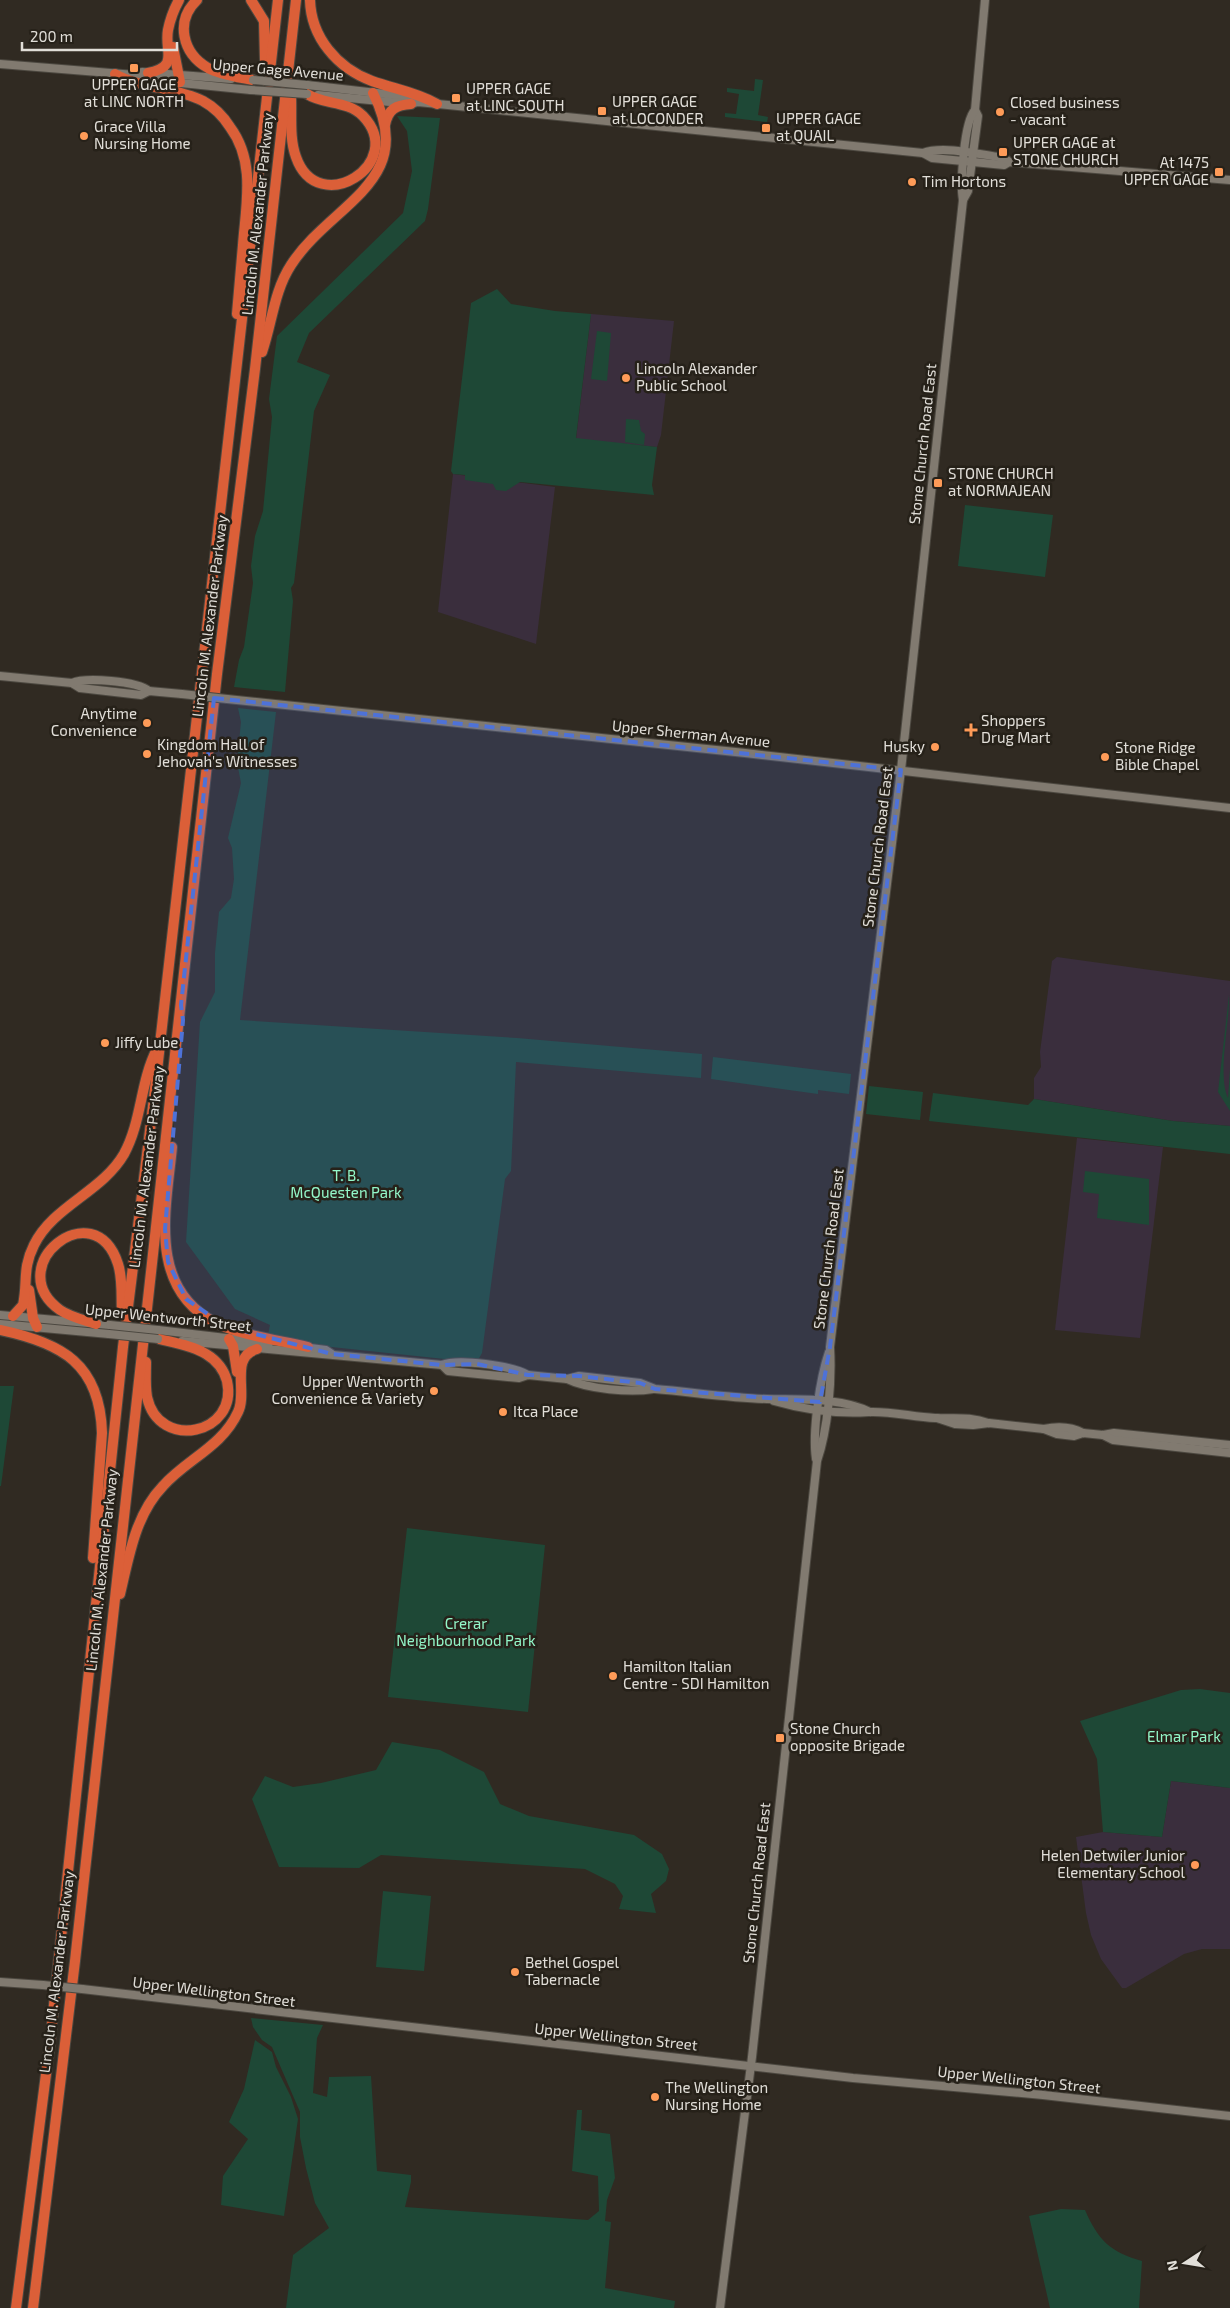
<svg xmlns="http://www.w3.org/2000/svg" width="1230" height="2308" font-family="'Exo 2',sans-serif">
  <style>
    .education { fill: #3a2e3d }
    .green { fill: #1e4836 }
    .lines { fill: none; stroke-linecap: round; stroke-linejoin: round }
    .secondary-casing { stroke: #4c4840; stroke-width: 10 }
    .motorway-casing { stroke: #4c4840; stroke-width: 12 }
    .secondary { stroke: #817a70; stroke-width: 8 }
    .motorway { stroke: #db5f38; stroke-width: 10 }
    .secondary-bridge-casing { stroke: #4c4840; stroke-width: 10; stroke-linecap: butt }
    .secondary-bridge { stroke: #817a70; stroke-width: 8 }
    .marked { fill: #4e72d8; fill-opacity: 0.2; stroke: #4e72d8; stroke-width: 4; stroke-dasharray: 10 6; stroke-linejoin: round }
    .poi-dot { fill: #fe9b58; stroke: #262119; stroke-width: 2 }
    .labels { text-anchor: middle; stroke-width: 5; stroke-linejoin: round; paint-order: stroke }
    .street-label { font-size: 15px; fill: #e1ded8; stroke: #262119 }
    .poi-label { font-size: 15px; fill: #e1ded8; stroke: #262119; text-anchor: start }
    .park-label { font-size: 15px; fill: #93f7c9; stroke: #262119 }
  </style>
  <rect width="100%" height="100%" fill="#302a22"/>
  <g class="education">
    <polygon points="591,314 674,321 661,435 657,447 576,439"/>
    <polygon points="453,474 555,487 536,644 438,612"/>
    <polygon points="1057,957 1230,981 1230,1126 1173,1121 1034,1099 1034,1078 1041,1067 1040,1052 1052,961"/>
    <polygon points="1077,1138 1163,1147 1140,1338 1055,1330"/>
    <polygon points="1171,1781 1230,1788 1230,1949 1202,1949 1184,1954 1126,1988 1122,1988 1101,1959 1091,1935 1086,1913 1076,1837 1103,1832 1162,1837"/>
  </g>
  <g class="green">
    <polygon points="755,79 763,80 758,115 768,117 767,122 725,117 725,113 736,114 739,94 727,92 727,88 754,91"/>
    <polygon points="397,116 440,118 428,209 425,221 309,333 297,362 330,375 314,411 294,583 291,588 293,601 285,692 234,687 239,660 244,647 253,583 251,566 255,536 263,511 272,417 269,399 277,336 403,213 412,171 407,131"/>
    <polygon points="497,289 511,304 555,311 591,314 576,438 657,447 652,485 654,495 520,482 506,491 496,490 493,484 465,480 465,475 453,474 451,471 471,303"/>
    <polygon points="597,331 611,333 607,381 591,379"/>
    <polygon points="626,419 639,420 641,431 645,434 644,445 625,442"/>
    <polygon points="965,505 1053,515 1045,577 958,566"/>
    <polygon points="238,708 276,712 240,1020 517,1038 702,1054 701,1078 516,1062 511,1171 505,1179 482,1353 478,1360 473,1362 322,1346 268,1335 270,1325 235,1309 186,1242 200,1022 215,992 215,953 219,912 231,898 234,879 232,848 228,838 241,783 237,762 241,722"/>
    <path d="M1229,995C1230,1022 1217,1074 1228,1098L1230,1068V1111L1218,1092Z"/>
    <polygon points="713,1057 851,1074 849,1094 818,1090 818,1094 711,1079"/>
    <polygon points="869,1086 923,1092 920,1120 866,1114"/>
    <polygon points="933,1093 1028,1105 1034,1099 1173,1121 1230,1126 1230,1154 929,1121"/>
    <polygon points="1085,1171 1149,1179 1149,1225 1097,1218 1099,1194 1083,1192"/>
    <polygon points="0,1386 14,1386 1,1486 0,1486"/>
    <polygon points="407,1528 545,1545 528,1712 388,1697"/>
    <polygon points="1200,1689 1230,1693 1230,1788 1171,1781 1162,1837 1103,1832 1097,1759 1080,1721 1181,1690"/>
    <polygon points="392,1742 440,1750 484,1772 500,1804 529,1816 634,1835 662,1854 669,1869 666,1881 651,1894 656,1913 619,1909 623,1896 615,1884 585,1869 381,1855 359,1868 279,1867 252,1799 265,1776 293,1787 321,1783 376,1770"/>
    <polygon points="383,1891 431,1896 424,1971 376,1967"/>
    <polygon points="251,2018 323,2025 317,2038 313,2093 327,2097 329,2077 371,2076 377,2171 411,2175 411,2182 405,2207 588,2220 599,2211 598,2176 572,2171 577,2110 582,2110 581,2130 610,2134 615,2178 607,2200 605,2221 611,2222 605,2288 675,2301 674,2308 286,2308 293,2255 329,2228 315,2203 306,2168 300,2137 300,2112 272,2047 262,2040 253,2027"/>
    <polygon points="255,2040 272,2052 276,2067 291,2097 298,2119 284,2216 221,2205 223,2176 248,2139 229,2122 244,2089"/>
    <path d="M1061,2209L1085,2210C1098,2240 1110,2252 1142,2261L1139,2308H1050L1029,2216Z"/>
  </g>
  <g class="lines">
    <defs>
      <g id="secondary">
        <polyline points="0,64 135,75 141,79 251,90"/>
        <polyline points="135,75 142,72 231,79"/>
        <polyline points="307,85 412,97 416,101"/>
        <polyline points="318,95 411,104 418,102 923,153 932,158 1004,165 1009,162 1230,180"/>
        <path d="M923,153C943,145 983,155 1005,158L1009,162"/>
        <polyline points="963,200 968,191 978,116 975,110 985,0"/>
        <polyline points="0,676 72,683 80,688 141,695 149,691 182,694"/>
        <path d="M72,683C86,677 137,681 149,691"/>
        <polyline points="227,699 745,753 1230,808"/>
        <polyline points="0,1315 110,1325"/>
        <polyline points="0,1324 109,1334"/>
        <polyline points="158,1330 269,1343"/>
        <path d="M182,1341L442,1365C458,1358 513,1366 528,1375"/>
        <polyline points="303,1347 326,1350 332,1354"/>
        <path d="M442,1365L448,1371L519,1378L528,1375L567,1379L579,1376L640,1383L655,1389C692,1392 730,1398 767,1399C798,1400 841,1397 870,1412"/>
        <path d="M567,1379C587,1389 631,1393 653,1389"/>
        <path d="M774,1401C805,1410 838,1414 869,1412C891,1411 913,1417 935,1418C954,1419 970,1416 988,1423"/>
        <polyline points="937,1418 955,1424 973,1425 989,1423 1044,1429 1057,1434 1074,1436 1083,1433 1103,1435 1114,1433 1230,1445"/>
        <path d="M1044,1429C1058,1426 1070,1426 1083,1433"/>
        <polyline points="1103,1435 1113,1440 1230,1453"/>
        <path d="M816,1459C812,1432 820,1378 829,1352"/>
        <polyline points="0,1982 43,1985"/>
        <polyline points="82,1989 853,2078 1043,2095 1230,2116"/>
        <path d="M720,2308L752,2057L817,1461C828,1429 832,1382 830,1347L901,770L963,200C960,184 964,121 975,110"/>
      </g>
      <g id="motorway">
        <path d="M197,0C175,21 182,53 208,68C221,75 238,77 253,80"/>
        <polyline points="251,0 264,21 265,62"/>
        <path d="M310,0C311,37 337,68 372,81C394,89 416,92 437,104"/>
        <polyline points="173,47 180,82"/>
        <path d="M148,73C180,66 164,52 168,30C170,20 174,9 179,0"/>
        <path d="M115,74C142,89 175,87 203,101C214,107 223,116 230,127C256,162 246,204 243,245C241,268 239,291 237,314"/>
        <path d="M291,96C292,116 289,138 296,157C318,220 408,163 363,116C347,100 324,105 307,94"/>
        <path d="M385,125C388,109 396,105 411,104"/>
        <path d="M262,352C272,323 274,291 291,265C331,203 419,182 373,93"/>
        <path d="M172,1147C166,1209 147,1288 216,1323C243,1336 278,1340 308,1347"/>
        <polyline points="29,1290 33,1318 37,1327"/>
        <path d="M13,1316L23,1305C28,1282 22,1269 34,1245C53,1206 102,1192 124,1154C142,1121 140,1082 157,1049"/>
        <path d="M96,1324C84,1320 70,1317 60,1310C0,1267 94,1190 118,1264C123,1279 121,1297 122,1313"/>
        <path d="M0,1330C62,1343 100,1364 102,1433L93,1558"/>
        <polyline points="229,1339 233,1346 237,1372"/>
        <path d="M146,1362C146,1374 145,1385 147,1397C159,1452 239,1434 227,1381C224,1370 216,1360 206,1354C193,1346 175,1343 159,1339"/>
        <path d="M120,1594C129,1557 135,1515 163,1486C187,1459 222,1447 238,1412C248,1392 229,1357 257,1349"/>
        <polyline points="16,2308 50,2043 123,1347 153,1106 278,0"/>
        <polyline points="33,2308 75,1961 217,674 255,369 296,0"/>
      </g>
    </defs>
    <use href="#secondary" class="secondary-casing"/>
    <use href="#motorway" class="motorway-casing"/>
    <use href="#secondary" class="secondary"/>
    <use href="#motorway" class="motorway"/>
    <defs>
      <g id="secondary-bridge">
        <polyline points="253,80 307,85"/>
        <polyline points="251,90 307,94"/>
        <polyline points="182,694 227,699"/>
        <polyline points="110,1325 158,1330"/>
        <polyline points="109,1334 158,1339"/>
        <polyline points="43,1985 82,1989"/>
      </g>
    </defs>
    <use href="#secondary-bridge" class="secondary-bridge-casing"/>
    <use href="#secondary-bridge" class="secondary-bridge"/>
  </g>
  <path class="marked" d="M214,698L901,770L830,1347L820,1402L655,1389L640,1383L579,1376L528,1375L477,1364L442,1365L332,1354L225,1326L186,1299L168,1262L165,1229L183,1020L181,1005Z"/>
  <g class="poi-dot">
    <rect x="129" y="63" width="10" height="10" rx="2.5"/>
    <rect x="451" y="93" width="10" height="10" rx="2.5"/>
    <rect x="597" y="106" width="10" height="10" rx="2.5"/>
    <circle cx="1000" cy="112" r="5"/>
    <rect x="761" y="123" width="10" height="10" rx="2.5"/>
    <circle cx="84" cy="136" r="5"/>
    <rect x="998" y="147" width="10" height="10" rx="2.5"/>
    <rect x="1214" y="167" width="10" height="10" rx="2.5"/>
    <circle cx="912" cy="182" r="5"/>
    <circle cx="626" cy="378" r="5"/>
    <rect x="933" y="478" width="10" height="10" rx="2.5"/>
    <circle cx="147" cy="723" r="5"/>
    <path d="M968.5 722.5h5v5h5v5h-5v5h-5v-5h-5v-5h5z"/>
    <circle cx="935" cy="747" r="5"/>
    <circle cx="147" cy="754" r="5"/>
    <circle cx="1105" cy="757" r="5"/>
    <circle cx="105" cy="1043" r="5"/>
    <circle cx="434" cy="1391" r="5"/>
    <circle cx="503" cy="1412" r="5"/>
    <circle cx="613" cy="1676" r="5"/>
    <rect x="775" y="1733" width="10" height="10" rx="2.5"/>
    <circle cx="1195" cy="1865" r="5"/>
    <circle cx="515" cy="1972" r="5"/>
    <circle cx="655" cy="2097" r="5"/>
  </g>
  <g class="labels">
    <g class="street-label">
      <text transform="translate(278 70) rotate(5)" y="5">Upper Gage Avenue</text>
      <text transform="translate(258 214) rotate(-84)" y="5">Lincoln M. Alexander Parkway</text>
      <text transform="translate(923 444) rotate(-84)" y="5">Stone Church Road East</text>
      <text transform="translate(210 616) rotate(-83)" y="5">Lincoln M. Alexander Parkway</text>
      <text transform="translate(691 734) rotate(6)" y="5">Upper Sherman Avenue</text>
      <text transform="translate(878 847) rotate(-83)" y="5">Stone Church Road East</text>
      <text transform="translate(147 1167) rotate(-83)" y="5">Lincoln M. Alexander Parkway</text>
      <text transform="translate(829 1249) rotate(-83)" y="5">Stone Church Road East</text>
      <text transform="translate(168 1318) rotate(6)" y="5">Upper Wentworth Street</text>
      <text transform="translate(102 1570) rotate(-84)" y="5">Lincoln M. Alexander Parkway</text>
      <text transform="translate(757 1883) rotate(-84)" y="5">Stone Church Road East</text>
      <text transform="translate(57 1972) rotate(-83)" y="5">Lincoln M. Alexander Parkway</text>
      <text transform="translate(214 1992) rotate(7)" y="5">Upper Wellington Street</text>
      <text transform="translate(616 2037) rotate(6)" y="5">Upper Wellington Street</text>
      <text transform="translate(1019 2080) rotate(6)" y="5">Upper Wellington Street</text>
    </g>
    <g class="poi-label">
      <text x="134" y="90" text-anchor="middle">UPPER GAGE<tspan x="134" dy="17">at LINC NORTH</tspan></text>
      <text x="466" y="94">UPPER GAGE<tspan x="466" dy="17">at LINC SOUTH</tspan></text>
      <text x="612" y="107">UPPER GAGE<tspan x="612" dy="17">at LOCONDER</tspan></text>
      <text x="1010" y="108">Closed business<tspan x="1010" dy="17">- vacant</tspan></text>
      <text x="776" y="124">UPPER GAGE<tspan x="776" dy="17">at QUAIL</tspan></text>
      <text x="94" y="132">Grace Villa<tspan x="94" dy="17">Nursing Home</tspan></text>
      <text x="1013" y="148">UPPER GAGE at<tspan x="1013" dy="17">STONE CHURCH</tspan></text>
      <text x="1209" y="168" text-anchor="end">At 1475<tspan x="1209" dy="17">UPPER GAGE</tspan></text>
      <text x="922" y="187">Tim Hortons</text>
      <text x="636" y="374">Lincoln Alexander<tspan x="636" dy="17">Public School</tspan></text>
      <text x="948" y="479">STONE CHURCH<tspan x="948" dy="17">at NORMAJEAN</tspan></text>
      <text x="137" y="719" text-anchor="end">Anytime<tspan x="137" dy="17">Convenience</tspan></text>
      <text x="981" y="726">Shoppers<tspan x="981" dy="17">Drug Mart</tspan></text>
      <text x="157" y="750">Kingdom Hall of<tspan x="157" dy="17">Jehovah's Witnesses</tspan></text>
      <text x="925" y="752" text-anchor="end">Husky</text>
      <text x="1115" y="753">Stone Ridge<tspan x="1115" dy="17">Bible Chapel</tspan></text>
      <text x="115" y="1048">Jiffy Lube</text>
      <text x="424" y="1387" text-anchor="end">Upper Wentworth<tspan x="424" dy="17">Convenience &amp; Variety</tspan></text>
      <text x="513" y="1417">Itca Place</text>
      <text x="623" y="1672">Hamilton Italian<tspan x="623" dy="17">Centre - SDI Hamilton</tspan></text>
      <text x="790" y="1734">Stone Church<tspan x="790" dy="17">opposite Brigade</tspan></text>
      <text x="1185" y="1861" text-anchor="end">Helen Detwiler Junior<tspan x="1185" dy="17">Elementary School</tspan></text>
      <text x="525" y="1968">Bethel Gospel<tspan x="525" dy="17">Tabernacle</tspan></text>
      <text x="665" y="2093">The Wellington<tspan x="665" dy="17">Nursing Home</tspan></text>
    </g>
    <g class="park-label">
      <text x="346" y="1181">T. B.<tspan x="346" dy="17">McQuesten Park</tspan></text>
      <text x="466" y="1629">Crerar<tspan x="466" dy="17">Neighbourhood Park</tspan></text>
      <text x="1184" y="1742">Elmar Park</text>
    </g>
  </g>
  <g transform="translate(1185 2263) rotate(258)" stroke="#262119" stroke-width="4" paint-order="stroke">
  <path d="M0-4L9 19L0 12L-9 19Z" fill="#e1ded8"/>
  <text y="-8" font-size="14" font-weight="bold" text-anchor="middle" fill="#e1ded8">N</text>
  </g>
  <path d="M22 42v8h155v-8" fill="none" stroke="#e1ded8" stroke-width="2.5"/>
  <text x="30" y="42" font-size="15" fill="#e1ded8" stroke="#262119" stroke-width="4" paint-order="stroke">200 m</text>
</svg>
